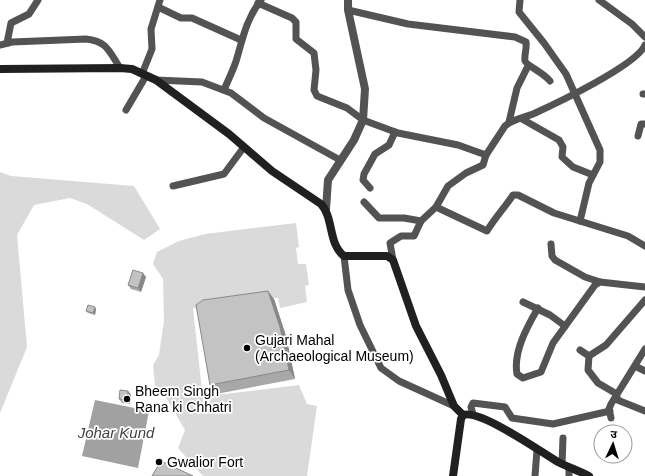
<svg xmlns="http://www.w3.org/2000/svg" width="645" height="476" font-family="Arial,'Noto Sans Devanagari',sans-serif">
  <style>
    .green { fill: #dadada }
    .water { fill: #a1a1a1 }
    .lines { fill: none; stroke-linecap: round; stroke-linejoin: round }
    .minor { stroke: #535353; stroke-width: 7 }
    .tertiary { stroke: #535353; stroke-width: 8 }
    .secondary { stroke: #202020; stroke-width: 8 }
    .wall { fill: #a8a8a8 }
    .shaded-wall { fill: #888 }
    .building { fill: #c3c3c3; stroke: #888 }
    .poi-dot { fill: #000; stroke: #fff; stroke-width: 1.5 }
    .labels { text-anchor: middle; stroke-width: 3.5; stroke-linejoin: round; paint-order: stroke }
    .poi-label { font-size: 14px; fill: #000; stroke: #fff; text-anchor: start }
    .water-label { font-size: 15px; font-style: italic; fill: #424242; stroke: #fff }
  </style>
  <rect width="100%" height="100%" fill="#fff"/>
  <g class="green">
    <polygon points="0,172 11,176 134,186 160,229 144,240 87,204 70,198 34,205 17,235 27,347 0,413"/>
    <polygon points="296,223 299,247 296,248 298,264 306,264 309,285 305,286 307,302 280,308 278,298 273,298 193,308 204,409 212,408 208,396 299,385 307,404 317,406 307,476 203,476 178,448 185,430 161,389 155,385 153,365 159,355 164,320 163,279 153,264 157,252 179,241 205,234"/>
  </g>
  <polygon class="water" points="95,400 149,411 138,468 82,456"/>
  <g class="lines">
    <g class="minor">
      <polyline points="520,0 519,12 544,43 566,74 600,150 600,162 589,183 580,221"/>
      <polyline points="599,0 632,24 645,37"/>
      <path d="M258,3L292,18L296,22V39L314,53L316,70L314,90L317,96L347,108L363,120L398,133L458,145L486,155L505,126C513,119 523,118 533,114C555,104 637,65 645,45"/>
      <polyline points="158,7 181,18 192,18 241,40"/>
      <path d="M348,10L408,24L515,37L526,42C527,49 524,55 525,61C526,65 544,73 550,81"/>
      <polyline points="7,43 11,23 29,14 38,0"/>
      <path d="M0,45L12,42L86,39C107,41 109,51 120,68"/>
      <polyline points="142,74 152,49 151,29 160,0"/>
      <polyline points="156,80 202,82 231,93 264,118 340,160"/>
      <path d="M224,90C228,80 234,69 237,58C243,37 247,18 261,0"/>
      <polyline points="643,94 645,94"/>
      <polyline points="126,110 146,76"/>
      <polyline points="522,119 559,140 563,147 562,157 573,167 593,175"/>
      <polyline points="509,122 517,88 528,66"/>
      <polyline points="638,136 641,124 645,124"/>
      <path d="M486,155L483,165L466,173L448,186L436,207L487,231C495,218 505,207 513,195H518L554,213L628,236L645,246"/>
      <polyline points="173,186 224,174 244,147"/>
      <polyline points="370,188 363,180 364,174 375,154 389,145 395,132"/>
      <polyline points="364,202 379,218 404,218 421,221"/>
      <polyline points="551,244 552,256 555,260 585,277 600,282"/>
      <polyline points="344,256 348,290 360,325 381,368 399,381 454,406"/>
      <polyline points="393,260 390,243 401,236 414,236 421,221 436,207"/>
      <polyline points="523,302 550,315 565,326"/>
      <path d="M538,308C527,327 513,352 517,374L523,378L541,372L553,343L595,285L600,282L645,287"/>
      <polyline points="580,350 589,356 588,370 598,383 615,393 617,397"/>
      <polyline points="589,356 606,345 645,300"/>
      <polyline points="635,366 645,371"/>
      <polyline points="615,399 645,411"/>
      <polyline points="473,414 471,407 473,403 505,407 512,418 553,424 610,411"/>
      <polyline points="611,418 609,409 611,404 645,349"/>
      <polyline points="562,464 563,438"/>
      <polyline points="569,467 569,476"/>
      <polyline points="535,476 537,450"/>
    </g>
    <polyline class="tertiary" points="326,209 328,180 354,140 363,120 365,89 348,10 348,0"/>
    <g class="secondary">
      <path d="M0,69L120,68L132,69L156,80L229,134L272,171L321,204C334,218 328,244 344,256H387L393,260L416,326L441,375L454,406L463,415"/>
      <path d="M463,415C480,409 541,452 558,462C568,467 579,471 589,476"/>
      <polyline points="453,476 461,419 463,415"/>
    </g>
  </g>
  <g class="wall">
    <polygon points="146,277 141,292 131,289 128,285"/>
    <polygon points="274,299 286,336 295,379 216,394 210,385"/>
    <polygon points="96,309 95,315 88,313 86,311"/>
    <polygon points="128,391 131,395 130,404 122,403 119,399"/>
  </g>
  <g class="shaded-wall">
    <polygon points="143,273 146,277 141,292 138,288"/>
    <polygon points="268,291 274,299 286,336 295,379 289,370"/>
    <polygon points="95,307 96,309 95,315 93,313"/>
    <polygon points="128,391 131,395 130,404 127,400"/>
  </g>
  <g class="building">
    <polygon points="133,270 143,273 138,288 128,285"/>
    <polygon points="268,291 280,327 289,370 210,385 196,305 203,300"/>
    <polygon points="88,305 95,307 93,313 86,311"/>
    <polygon points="120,390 128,391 127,400 119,399"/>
    <polygon points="161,461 193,476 152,476"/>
  </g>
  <g class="poi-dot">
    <circle cx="247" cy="348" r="4"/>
    <circle cx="127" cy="399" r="4"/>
    <circle cx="159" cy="462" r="4"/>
  </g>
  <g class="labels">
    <g class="poi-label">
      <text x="255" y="345">Gujari Mahal<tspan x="255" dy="16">(Archaeological Museum)</tspan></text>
      <text x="135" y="396">Bheem Singh<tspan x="135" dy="16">Rana ki Chhatri</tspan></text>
      <text x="167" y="467">Gwalior Fort</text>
    </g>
    <g class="water-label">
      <text x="116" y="438">Johar Kund</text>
    </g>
  </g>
  <g transform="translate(613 444) rotate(4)"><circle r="19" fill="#ffffff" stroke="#999999"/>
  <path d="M0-3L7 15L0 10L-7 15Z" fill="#000000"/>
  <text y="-6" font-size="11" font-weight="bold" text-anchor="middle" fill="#000000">उ</text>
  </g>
</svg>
